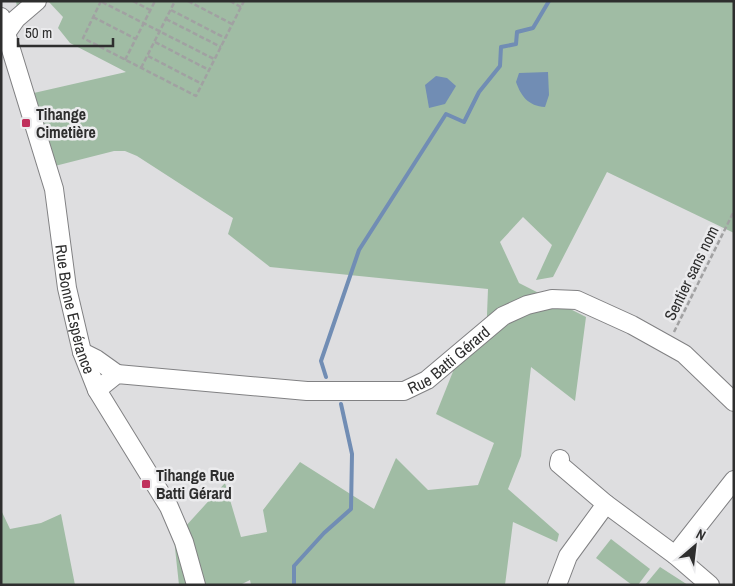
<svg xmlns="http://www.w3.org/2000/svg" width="735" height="586" font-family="'Archivo Narrow',sans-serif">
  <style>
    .green { fill: #a0bca4 }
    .water { fill: #718db4 }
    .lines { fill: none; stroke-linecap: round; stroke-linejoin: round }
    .stream { stroke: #718db4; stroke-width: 4 }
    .minor-casing { stroke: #818183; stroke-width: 20 }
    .path { stroke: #a1a1a2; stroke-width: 2.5; stroke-dasharray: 5 2.5; stroke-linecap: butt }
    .minor { stroke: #fff; stroke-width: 18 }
    .poi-dot { fill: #c0315d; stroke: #ebebed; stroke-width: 2 }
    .labels { text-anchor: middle; stroke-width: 5; stroke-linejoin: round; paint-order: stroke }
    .poi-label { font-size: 16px; font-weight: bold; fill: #2e2e2e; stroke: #ebebed; text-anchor: start }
    .street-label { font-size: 16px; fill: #2e2e2e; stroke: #ebebed }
  </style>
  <rect width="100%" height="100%" fill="#dedee0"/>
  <g class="green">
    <polygon points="16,1 734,1 734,233 607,172 553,277 536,280 552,245 523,217 500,242 519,283 586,317 575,401 531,367 521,456 508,489 559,534 557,542 513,522 505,585 251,585 250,580 240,585 179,585 174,539 225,483 241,537 267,532 263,510 300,462 374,509 396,458 428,490 478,485 494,443 436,414 456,364 486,340 488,289 270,267 228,234 233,218 137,156 125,151 114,151 47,168 25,95 126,72 70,43 58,28 63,17 48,1 20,25"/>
    <polygon points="1,510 10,529 41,523 61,514 75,585 1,585"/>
    <polygon points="611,539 650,569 638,585 632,585 596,558"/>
    <polygon points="660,567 688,585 645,585"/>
  </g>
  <g class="water">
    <path d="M548,72L549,95L545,107C528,106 521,96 516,82L519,73Z"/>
    <polygon points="436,76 447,78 456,86 445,104 429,108 425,85"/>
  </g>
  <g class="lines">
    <g class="stream">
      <polyline points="326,377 321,361 359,250 446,114 464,122 479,92 500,66 501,47 516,44 517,32 533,28 549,1"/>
      <polyline points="294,585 294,566 324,533 351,509 352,454 341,404"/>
    </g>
    <defs>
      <g id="minor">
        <path id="s1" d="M1,17L54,189L67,288L82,352L97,390L169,507L184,542L196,585"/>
        <polyline points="2,39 16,19 37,1"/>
        <polyline points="82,352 96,359 117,374"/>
        <path id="s2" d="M97,390L117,374L307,391H404L427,380L503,316L527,305L552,299L577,300L632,325L684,354L734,402"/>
        <polyline points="560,459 559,464 606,504"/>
        <polyline points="675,555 734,480"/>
        <polyline points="557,585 568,556 606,504 675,555 710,585"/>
      </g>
    </defs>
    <use href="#minor" class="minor-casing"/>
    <g class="path">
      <polyline points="101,1 83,38 196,96 244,1"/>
      <polyline points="133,1 150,10"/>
      <polyline points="188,1 232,24"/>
      <polyline points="230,1 241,7"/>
      <polyline points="102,2 214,59"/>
      <polyline points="171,10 225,38"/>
      <polyline points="93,17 136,39"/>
      <polyline points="166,19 221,47"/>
      <polyline points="155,42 209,70"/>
      <polyline points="148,56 202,84"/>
      <polyline points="125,60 155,1"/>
      <polyline points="141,68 175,1"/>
      <polyline points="674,332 734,211"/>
    </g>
    <use href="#minor" class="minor"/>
  </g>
  <g class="poi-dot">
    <rect x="21" y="118" width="10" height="10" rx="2.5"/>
    <rect x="141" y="479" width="10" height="10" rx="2.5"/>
  </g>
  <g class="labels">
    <g class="poi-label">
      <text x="36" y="120">Tihange<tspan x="36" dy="18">Cimetière</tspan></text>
      <text x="156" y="481">Tihange Rue<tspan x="156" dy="18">Batti Gérard</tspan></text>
    </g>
    <g class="street-label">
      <text transform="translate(691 273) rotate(-64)" y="6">Sentier sans nom</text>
      <text dy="6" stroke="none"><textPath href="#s1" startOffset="302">Rue Bonne Espérance</textPath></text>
      <text dy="6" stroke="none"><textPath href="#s2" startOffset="368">Rue Batti Gérard</textPath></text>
    </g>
  </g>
  <rect width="735" height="586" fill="none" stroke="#2e2e2e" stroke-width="5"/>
  <g transform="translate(695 546) rotate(28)" stroke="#ebebed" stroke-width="4" paint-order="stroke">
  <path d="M0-4L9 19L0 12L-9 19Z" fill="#2e2e2e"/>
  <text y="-8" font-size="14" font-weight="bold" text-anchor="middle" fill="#2e2e2e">N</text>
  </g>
  <path d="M18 38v8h95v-8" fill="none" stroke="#2e2e2e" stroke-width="2.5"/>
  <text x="25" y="38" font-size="15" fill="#2e2e2e" stroke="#ebebed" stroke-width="4" paint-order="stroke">50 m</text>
</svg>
